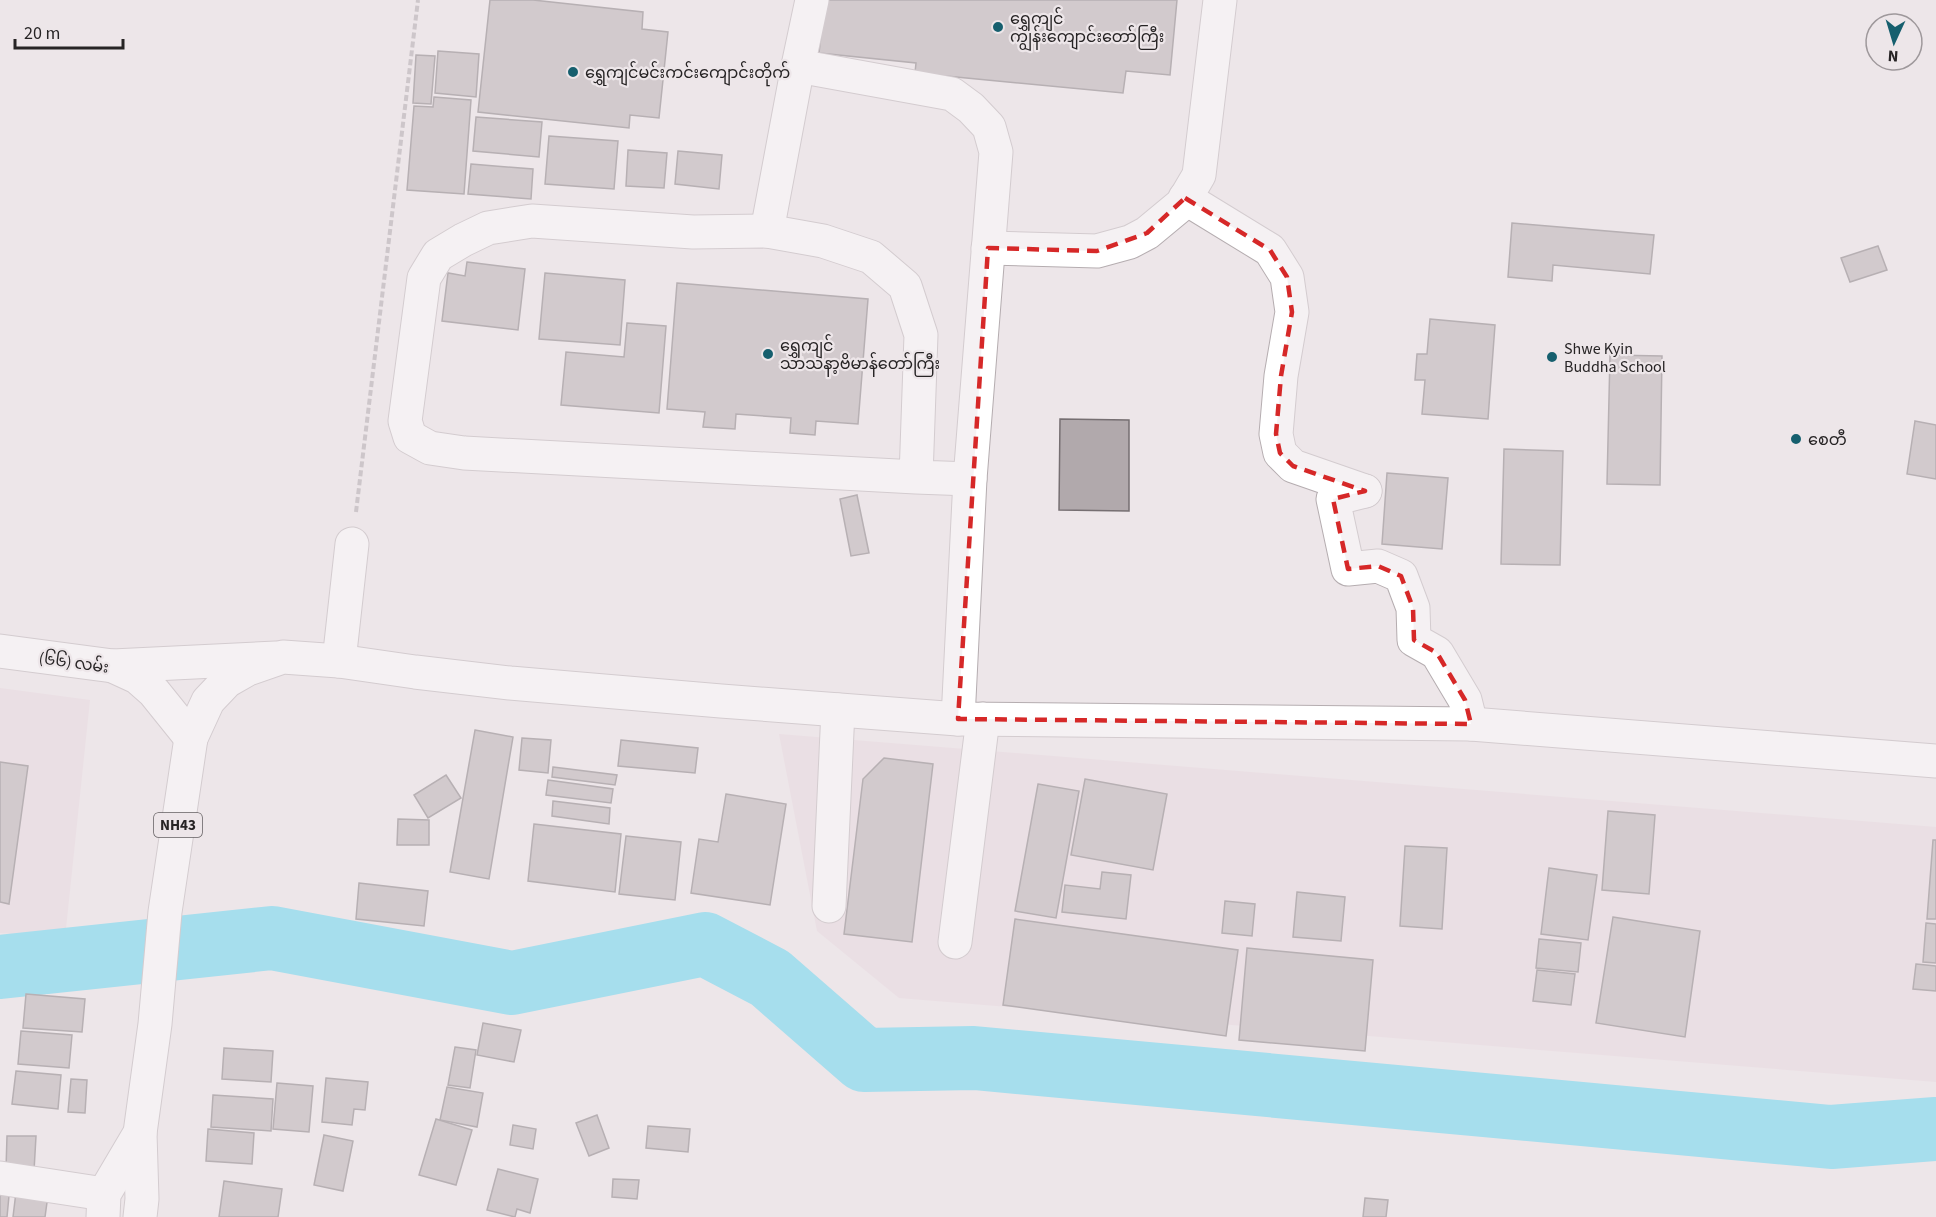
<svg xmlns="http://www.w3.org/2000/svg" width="1936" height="1217" font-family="'Source Sans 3','Noto Sans Myanmar',sans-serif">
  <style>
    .built { fill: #e7d7dd }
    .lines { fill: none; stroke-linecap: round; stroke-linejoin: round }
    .river { stroke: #51d4f1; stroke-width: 64 }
    .building { fill: #b1a9ac; stroke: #766f72; stroke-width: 1.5 }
    .minor-casing { stroke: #b5adb0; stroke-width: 35 }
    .major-casing { stroke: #b5adb0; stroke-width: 35 }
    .highway-casing { stroke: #b5adb0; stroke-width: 35 }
    .path { stroke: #a7a1a4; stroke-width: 4; stroke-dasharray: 6 3; stroke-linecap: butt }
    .minor { stroke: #fff; stroke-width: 33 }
    .major { stroke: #fff; stroke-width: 33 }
    .highway { stroke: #fff; stroke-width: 33 }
    .marked { fill: none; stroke: #d62828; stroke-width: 4.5; stroke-dasharray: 12 8; stroke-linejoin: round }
    .poi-dot { fill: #165f6e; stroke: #ede6e9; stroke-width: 2 }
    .labels { text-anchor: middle; stroke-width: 4.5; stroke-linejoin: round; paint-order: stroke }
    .shield { fill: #ede6e9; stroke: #625e60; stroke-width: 1.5 }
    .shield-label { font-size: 15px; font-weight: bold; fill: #272425 }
    .poi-label { font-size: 16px; fill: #272425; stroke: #ede6e9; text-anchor: start }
    .street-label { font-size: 16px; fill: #272425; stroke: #ede6e9 }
  </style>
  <rect width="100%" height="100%" fill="#ede6e9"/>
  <g class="built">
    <polygon points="0,688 90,700 65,938 0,933"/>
    <polygon points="779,734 1936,827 1936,1082 899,998 817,931"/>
  </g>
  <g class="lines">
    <polyline class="river" points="0,967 272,938 512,983 705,944 770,978 864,1060 974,1058 1831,1137 1936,1129"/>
  </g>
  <g class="building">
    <polygon points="490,0 533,0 643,12 642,29 668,32 659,118 630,115 629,128 478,112"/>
    <polygon points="825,0 1177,0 1170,75 1126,71 1123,93 915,73 916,63 819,53"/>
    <polygon points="438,51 479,54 476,97 435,93"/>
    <polygon points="416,55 435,56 431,104 413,103"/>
    <polygon points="434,97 471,100 464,194 407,190 414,106 433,107"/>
    <polygon points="476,117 542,122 539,157 473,151"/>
    <polygon points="549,136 618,141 614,189 545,184"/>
    <polygon points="628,150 667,153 664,188 626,186"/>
    <polygon points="678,151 722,155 719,189 675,184"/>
    <polygon points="471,164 533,169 531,199 468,194"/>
    <polygon points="1512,223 1654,235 1650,274 1553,265 1552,281 1508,277"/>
    <polygon points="1878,246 1887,270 1850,282 1841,258"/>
    <polygon points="467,262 525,269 518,330 442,321 448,273 465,276"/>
    <polygon points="545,273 625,280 620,345 539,339"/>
    <polygon points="677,283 868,299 858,424 816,421 815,435 790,433 791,418 736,414 735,429 703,427 705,412 667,409"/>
    <polygon points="1430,319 1495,325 1488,419 1422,414 1425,380 1415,380 1417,354 1427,354"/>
    <polygon points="627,323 666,326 659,413 561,405 566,352 624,357"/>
    <polygon points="1610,355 1662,356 1660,485 1607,484"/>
    <polygon points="1060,419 1129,420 1129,511 1059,510"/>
    <polygon points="1915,421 1936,425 1936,479 1907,474"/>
    <polygon points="1504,449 1563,451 1560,565 1501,564"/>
    <polygon points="1387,473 1448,478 1442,549 1382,544"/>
    <polygon points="857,495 869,553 851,556 840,499"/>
    <polygon points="475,730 513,737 489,879 450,872"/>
    <polygon points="522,738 551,740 548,773 519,770"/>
    <polygon points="621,740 698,748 695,773 618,766"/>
    <polygon points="884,758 933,764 912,942 844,934 863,779"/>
    <polygon points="0,762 28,766 9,904 0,902"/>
    <polygon points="553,767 617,775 615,785 552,777"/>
    <polygon points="446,775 461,798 428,818 414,795"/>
    <polygon points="1085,779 1167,794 1153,870 1071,855"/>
    <polygon points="548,780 613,789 611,803 546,795"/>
    <polygon points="1038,784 1079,791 1056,918 1015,911"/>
    <polygon points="726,794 786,804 770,905 691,893 699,839 718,842"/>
    <polygon points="553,801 610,808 609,824 552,816"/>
    <polygon points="1608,811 1655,815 1649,894 1602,890"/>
    <polygon points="398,819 429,820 429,845 397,845"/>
    <polygon points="534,824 621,834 615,892 528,881"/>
    <polygon points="626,836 681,842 675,900 619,894"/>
    <polygon points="1933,840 1936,840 1936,919 1927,919"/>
    <polygon points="1405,846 1447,848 1442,929 1400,926"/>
    <polygon points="1549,868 1597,875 1588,940 1541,934"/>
    <polygon points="1102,872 1131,875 1126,919 1062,912 1065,885 1100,889"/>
    <polygon points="359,883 428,891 424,926 356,919"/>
    <polygon points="1297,892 1345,897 1341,941 1293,937"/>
    <polygon points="1225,901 1255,904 1252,936 1222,933"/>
    <polygon points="1613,917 1700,931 1685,1037 1596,1023"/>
    <polygon points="1015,919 1238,950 1226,1036 1003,1005"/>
    <polygon points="1926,923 1936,924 1936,963 1923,962"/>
    <polygon points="1539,939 1581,943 1578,972 1536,968"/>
    <polygon points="1247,948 1373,960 1365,1051 1239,1040"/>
    <polygon points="1916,964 1936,966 1936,991 1913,989"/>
    <polygon points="1537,970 1575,974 1571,1005 1533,1001"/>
    <polygon points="26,994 85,999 82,1032 23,1028"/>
    <polygon points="483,1023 521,1030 514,1062 477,1055"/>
    <polygon points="21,1031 72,1035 69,1068 18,1064"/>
    <polygon points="455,1047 476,1050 470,1088 448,1085"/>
    <polygon points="224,1048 273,1051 271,1082 222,1079"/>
    <polygon points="16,1071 61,1075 58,1109 12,1104"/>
    <polygon points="326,1078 368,1082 365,1110 354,1109 352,1125 322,1122"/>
    <polygon points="71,1079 87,1080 85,1113 68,1112"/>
    <polygon points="277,1083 313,1086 309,1132 273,1129"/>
    <polygon points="447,1087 483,1093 477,1127 440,1120"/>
    <polygon points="213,1095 273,1099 271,1131 211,1127"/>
    <polygon points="597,1115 609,1148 589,1156 576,1123"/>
    <polygon points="436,1119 472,1130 456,1185 419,1175"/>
    <polygon points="513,1125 536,1129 533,1149 510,1145"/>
    <polygon points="648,1126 690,1129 688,1152 646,1148"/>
    <polygon points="208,1129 254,1133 252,1164 206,1161"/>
    <polygon points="324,1135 353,1141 343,1191 314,1185"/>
    <polygon points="7,1136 36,1136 34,1171 6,1169"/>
    <polygon points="498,1169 538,1179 530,1213 517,1209 515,1217 487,1210"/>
    <polygon points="613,1179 639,1180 637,1199 612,1197"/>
    <polygon points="224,1181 282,1189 278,1217 219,1217"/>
    <polygon points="0,1184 10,1185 7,1217 0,1217"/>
    <polygon points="16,1192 48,1195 45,1217 13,1217"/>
    <polygon points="1365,1198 1388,1200 1386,1217 1363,1217"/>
  </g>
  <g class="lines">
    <defs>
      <g id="minor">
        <polyline points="812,0 798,66 952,94 971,108 989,127 996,152 970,479 958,719"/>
        <polyline points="1185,198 1270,250 1287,277 1292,312 1281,376 1276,434 1280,453 1293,466 1365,491"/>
        <polyline points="767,231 798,66"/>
        <polyline points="988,248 1097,251 1130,242 1147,233 1182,204 1199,175 1220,0"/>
        <polyline points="916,477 921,335 905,286 871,257 823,241 767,231 693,232 532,221 488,228 463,240 438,255 424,278 405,421 410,437 430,448 464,453 916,477 970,479"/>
        <polyline points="1365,491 1333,499 1348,569 1378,566 1401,576 1413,608 1414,640 1437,653 1465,700 1471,724"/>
        <polyline points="0,651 113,666 137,677 154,692 191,738"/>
        <polyline points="339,661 352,544"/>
        <polyline points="113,666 276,658"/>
        <polyline points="829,906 838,710"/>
        <polyline points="955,942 983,719"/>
        <polyline points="0,1178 104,1194"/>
      </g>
      <polyline id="major" points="191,738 208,701 227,681 248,669 283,657 339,661 415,672 510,683 721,701 958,719 1471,724 1936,761"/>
      <g id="highway">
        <polyline points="140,1133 142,1199 140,1217"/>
        <polyline points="103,1217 104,1194 140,1133 155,1024 165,912 191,738"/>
      </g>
    </defs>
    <use href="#minor" class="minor-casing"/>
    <use href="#major" class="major-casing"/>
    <use href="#highway" class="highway-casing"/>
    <polyline class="path" points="356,512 418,0"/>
    <use href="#minor" class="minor"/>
    <use href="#major" class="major"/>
    <use href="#highway" class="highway"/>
  </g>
  <path d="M0 0H1936V1217H0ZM1185,198L1270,250L1287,277L1292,312L1281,376L1276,434L1280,453L1293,466L1365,491L1333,499L1348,569L1378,566L1401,576L1413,608L1414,640L1437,653L1465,700L1471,724L958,719L988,248L1097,251L1147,233Z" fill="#ede6e9" fill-opacity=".55" fill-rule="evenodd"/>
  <path class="marked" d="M1185,198L1270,250L1287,277L1292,312L1281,376L1276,434L1280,453L1293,466L1365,491L1333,499L1348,569L1378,566L1401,576L1413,608L1414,640L1437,653L1465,700L1471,724L958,719L988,248L1097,251L1147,233Z"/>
  <g class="poi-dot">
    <circle cx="998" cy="27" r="6"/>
    <circle cx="573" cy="72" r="6"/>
    <circle cx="768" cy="354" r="6"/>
    <circle cx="1552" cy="357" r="6"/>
    <circle cx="1796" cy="439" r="6"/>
  </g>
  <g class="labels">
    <rect class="shield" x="154" y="813" width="48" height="24" rx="4.5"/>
    <g class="shield-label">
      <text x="178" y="830">NH43</text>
    </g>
    <g class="poi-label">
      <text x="1010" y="24">ရွှေကျင်<tspan x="1010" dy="18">ကျွန်းကျောင်းတော်ကြီး</tspan></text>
      <text x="585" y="78">ရွှေကျင်မင်းကင်းကျောင်းတိုက်</text>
      <text x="780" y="351">ရွှေကျင်<tspan x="780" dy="18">သာသနာ့ဗိမာန်တော်ကြီး</tspan></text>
      <text x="1564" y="354">Shwe Kyin<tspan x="1564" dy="18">Buddha School</tspan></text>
      <text x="1808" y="445">စေတီ</text>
    </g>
    <g class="street-label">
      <text transform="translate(74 662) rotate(8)" y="6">(၆၆) လမ်း</text>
    </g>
  </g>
  <g transform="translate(1894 42) rotate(184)"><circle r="28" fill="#ede6e9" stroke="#9e989b" stroke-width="1.5"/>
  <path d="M0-4.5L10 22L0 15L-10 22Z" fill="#165f6e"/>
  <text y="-9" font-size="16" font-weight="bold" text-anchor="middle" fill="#272425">N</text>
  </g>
  <path d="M15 39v9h108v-9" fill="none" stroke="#272425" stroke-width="3"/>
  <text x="24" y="39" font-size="18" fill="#272425" stroke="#ede6e9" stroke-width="4.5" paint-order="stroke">20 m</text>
</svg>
